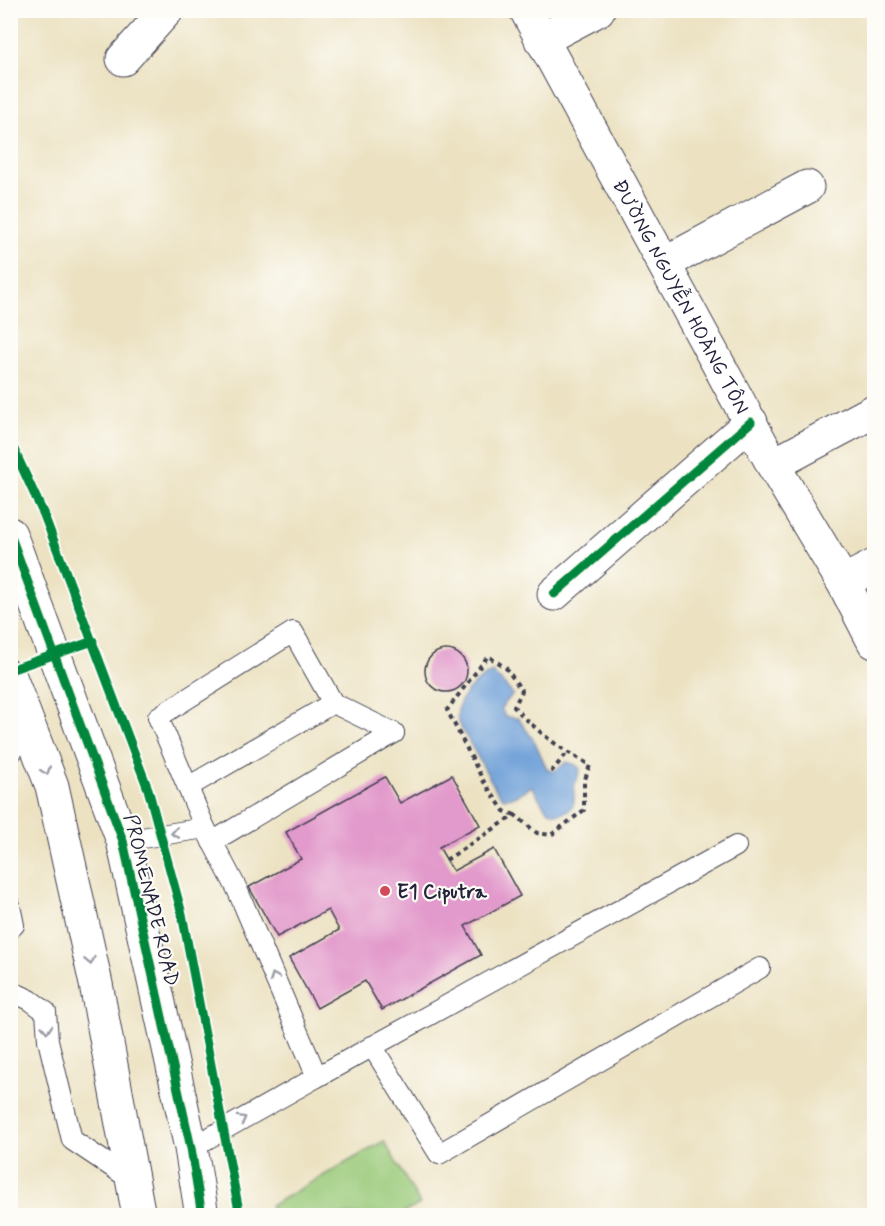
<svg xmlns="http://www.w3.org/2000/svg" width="885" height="1226" font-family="Mynerve,sans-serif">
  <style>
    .green { fill: #99c978; stroke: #5e765a; stroke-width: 1.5 }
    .water { fill: #6c9ed7; stroke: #476089; stroke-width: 1.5 }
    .building { fill: #e299cb }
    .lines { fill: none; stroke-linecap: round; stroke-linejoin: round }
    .service-casing { stroke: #403f4f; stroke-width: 22 }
    .minor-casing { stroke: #403f4f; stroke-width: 35 }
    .tertiary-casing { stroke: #403f4f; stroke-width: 35 }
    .secondary-casing { stroke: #403f4f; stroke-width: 35 }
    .path { stroke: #403f4f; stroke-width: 4; stroke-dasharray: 4.5 4.5; stroke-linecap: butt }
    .service { stroke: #fff; stroke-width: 20 }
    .minor { stroke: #fff; stroke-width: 33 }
    .tertiary { stroke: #fff; stroke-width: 33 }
    .secondary { stroke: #fff; stroke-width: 33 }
    .cycleway-casing { stroke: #fdfcf7; stroke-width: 13 }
    .cycleway { stroke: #00873e; stroke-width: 9 }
    .oneway { stroke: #9c9ca7 }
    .poi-dot { fill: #d1495b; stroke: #fdfcf7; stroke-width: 2 }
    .labels { text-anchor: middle; stroke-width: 4.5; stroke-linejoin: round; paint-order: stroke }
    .street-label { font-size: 20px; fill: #22223b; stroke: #fdfcf7 }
    .poi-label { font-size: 20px; font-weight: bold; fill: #22223b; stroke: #fdfcf7; text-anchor: start }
  </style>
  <rect width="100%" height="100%" fill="#fdfcf7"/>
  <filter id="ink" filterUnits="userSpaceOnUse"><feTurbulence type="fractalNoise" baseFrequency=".0167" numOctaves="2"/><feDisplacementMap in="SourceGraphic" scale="12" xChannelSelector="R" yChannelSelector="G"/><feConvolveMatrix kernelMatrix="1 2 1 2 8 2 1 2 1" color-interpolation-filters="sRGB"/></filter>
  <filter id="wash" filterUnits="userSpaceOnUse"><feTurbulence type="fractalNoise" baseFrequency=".008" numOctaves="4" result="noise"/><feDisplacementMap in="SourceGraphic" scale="24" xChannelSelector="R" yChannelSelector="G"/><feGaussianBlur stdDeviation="1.35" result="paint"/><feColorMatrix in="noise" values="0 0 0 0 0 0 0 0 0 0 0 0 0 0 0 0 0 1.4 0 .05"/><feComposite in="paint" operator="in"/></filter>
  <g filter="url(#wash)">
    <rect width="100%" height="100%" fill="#ece2c2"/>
    <polygon class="green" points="384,1141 420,1204 400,1215 276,1215 270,1206"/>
    <path class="water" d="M492,672L513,694L501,708L505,717L518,718L535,742L547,769L553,772L567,762L576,765L580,769C579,774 577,778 575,783C571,795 581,808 561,813C555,814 552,813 548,810C541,803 537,794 532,786L514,797L504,798L498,793L458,722C454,698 474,683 492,672Z"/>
    <g id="blocks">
      <g class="building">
        <circle cx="446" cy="671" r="21"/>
        <polygon points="452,775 480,825 439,847 453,871 494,849 520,896 465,926 481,955 382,1010 365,981 317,1008 289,958 339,930 328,910 277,937 249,887 301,859 286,832 385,777 400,803"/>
      </g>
    </g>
  </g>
  <g filter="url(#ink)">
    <use href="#blocks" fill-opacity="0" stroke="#403f4f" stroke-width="1.5"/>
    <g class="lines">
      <defs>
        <g id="service">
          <polyline points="10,754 30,727"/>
          <polyline points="188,787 333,703"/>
          <polyline points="205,828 158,717 293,632 333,703 394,733"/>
          <polyline points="123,841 205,828 237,889 317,1077 191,1148"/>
          <polyline points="212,842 394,733"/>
          <polyline points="10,906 14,925 10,929"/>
          <polyline points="10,996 15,993 30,1000 46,1012 48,1040 72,1140 133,1181"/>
          <polyline points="372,1046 439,1154 760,968"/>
          <polyline points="317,1077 736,846"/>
        </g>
        <g id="minor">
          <polyline points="541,40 598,10"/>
          <polyline points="123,59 167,10"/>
          <polyline points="665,263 807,187"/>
          <polyline points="773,465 874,411"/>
          <polyline points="843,582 874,566"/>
          <polyline points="554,594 751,422"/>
        </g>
        <g id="tertiary">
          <polyline points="10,534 123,841 191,1148 202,1216"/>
          <polyline points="10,677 52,786 96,984 139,1216"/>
        </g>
        <g id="secondary">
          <path id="s1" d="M526,10L773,465L843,582L874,642"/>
        </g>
      </defs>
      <use href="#service" class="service-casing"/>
      <use href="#minor" class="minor-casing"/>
      <use href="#tertiary" class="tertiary-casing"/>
      <use href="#secondary" class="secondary-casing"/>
      <g class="path">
        <polyline points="551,772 567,753"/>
        <path d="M446,860L515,815L537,833L551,835L584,810V782L590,765C558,748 539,733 514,707L522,691L506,668L488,656L447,710L484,782L504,811L515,815"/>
      </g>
      <use href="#service" class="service"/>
      <use href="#minor" class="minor"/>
      <use href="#tertiary" class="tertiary"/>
      <use href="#secondary" class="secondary"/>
      <defs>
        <g id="cycleway">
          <polyline points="10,441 44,515 148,789 182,914 240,1216"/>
          <polyline points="10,534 123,841 191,1148 202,1216"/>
          <polyline points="554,594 751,422"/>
          <polyline points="10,670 93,641"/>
        </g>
      </defs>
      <use href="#cycleway" class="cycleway-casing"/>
      <use href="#cycleway" class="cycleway"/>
    </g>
    <defs><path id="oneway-chevron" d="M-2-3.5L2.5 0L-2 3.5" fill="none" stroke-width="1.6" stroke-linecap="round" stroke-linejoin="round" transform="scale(1.5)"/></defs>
    <g class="oneway">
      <use href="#oneway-chevron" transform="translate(46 771) rotate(70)"/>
      <use href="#oneway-chevron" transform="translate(175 833) rotate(170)"/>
      <use href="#oneway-chevron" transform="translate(90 961) rotate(78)"/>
      <use href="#oneway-chevron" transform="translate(274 977) rotate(-113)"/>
      <use href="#oneway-chevron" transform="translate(47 1029) rotate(86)"/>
      <use href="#oneway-chevron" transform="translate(242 1119) rotate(-29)"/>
    </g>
  </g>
  <circle class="poi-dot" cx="385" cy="891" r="6"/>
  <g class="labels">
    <g class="street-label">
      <text dy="7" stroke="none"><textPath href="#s1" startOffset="326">ĐƯỜNG NGUYỄN HOÀNG TÔN</textPath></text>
      <text transform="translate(152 900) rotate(76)" y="7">PROMENADE ROAD</text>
    </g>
    <g class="poi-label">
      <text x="397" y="898">E1 Ciputra</text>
    </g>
  </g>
  <rect width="885" height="1226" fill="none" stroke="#fdfcf7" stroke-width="36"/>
</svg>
